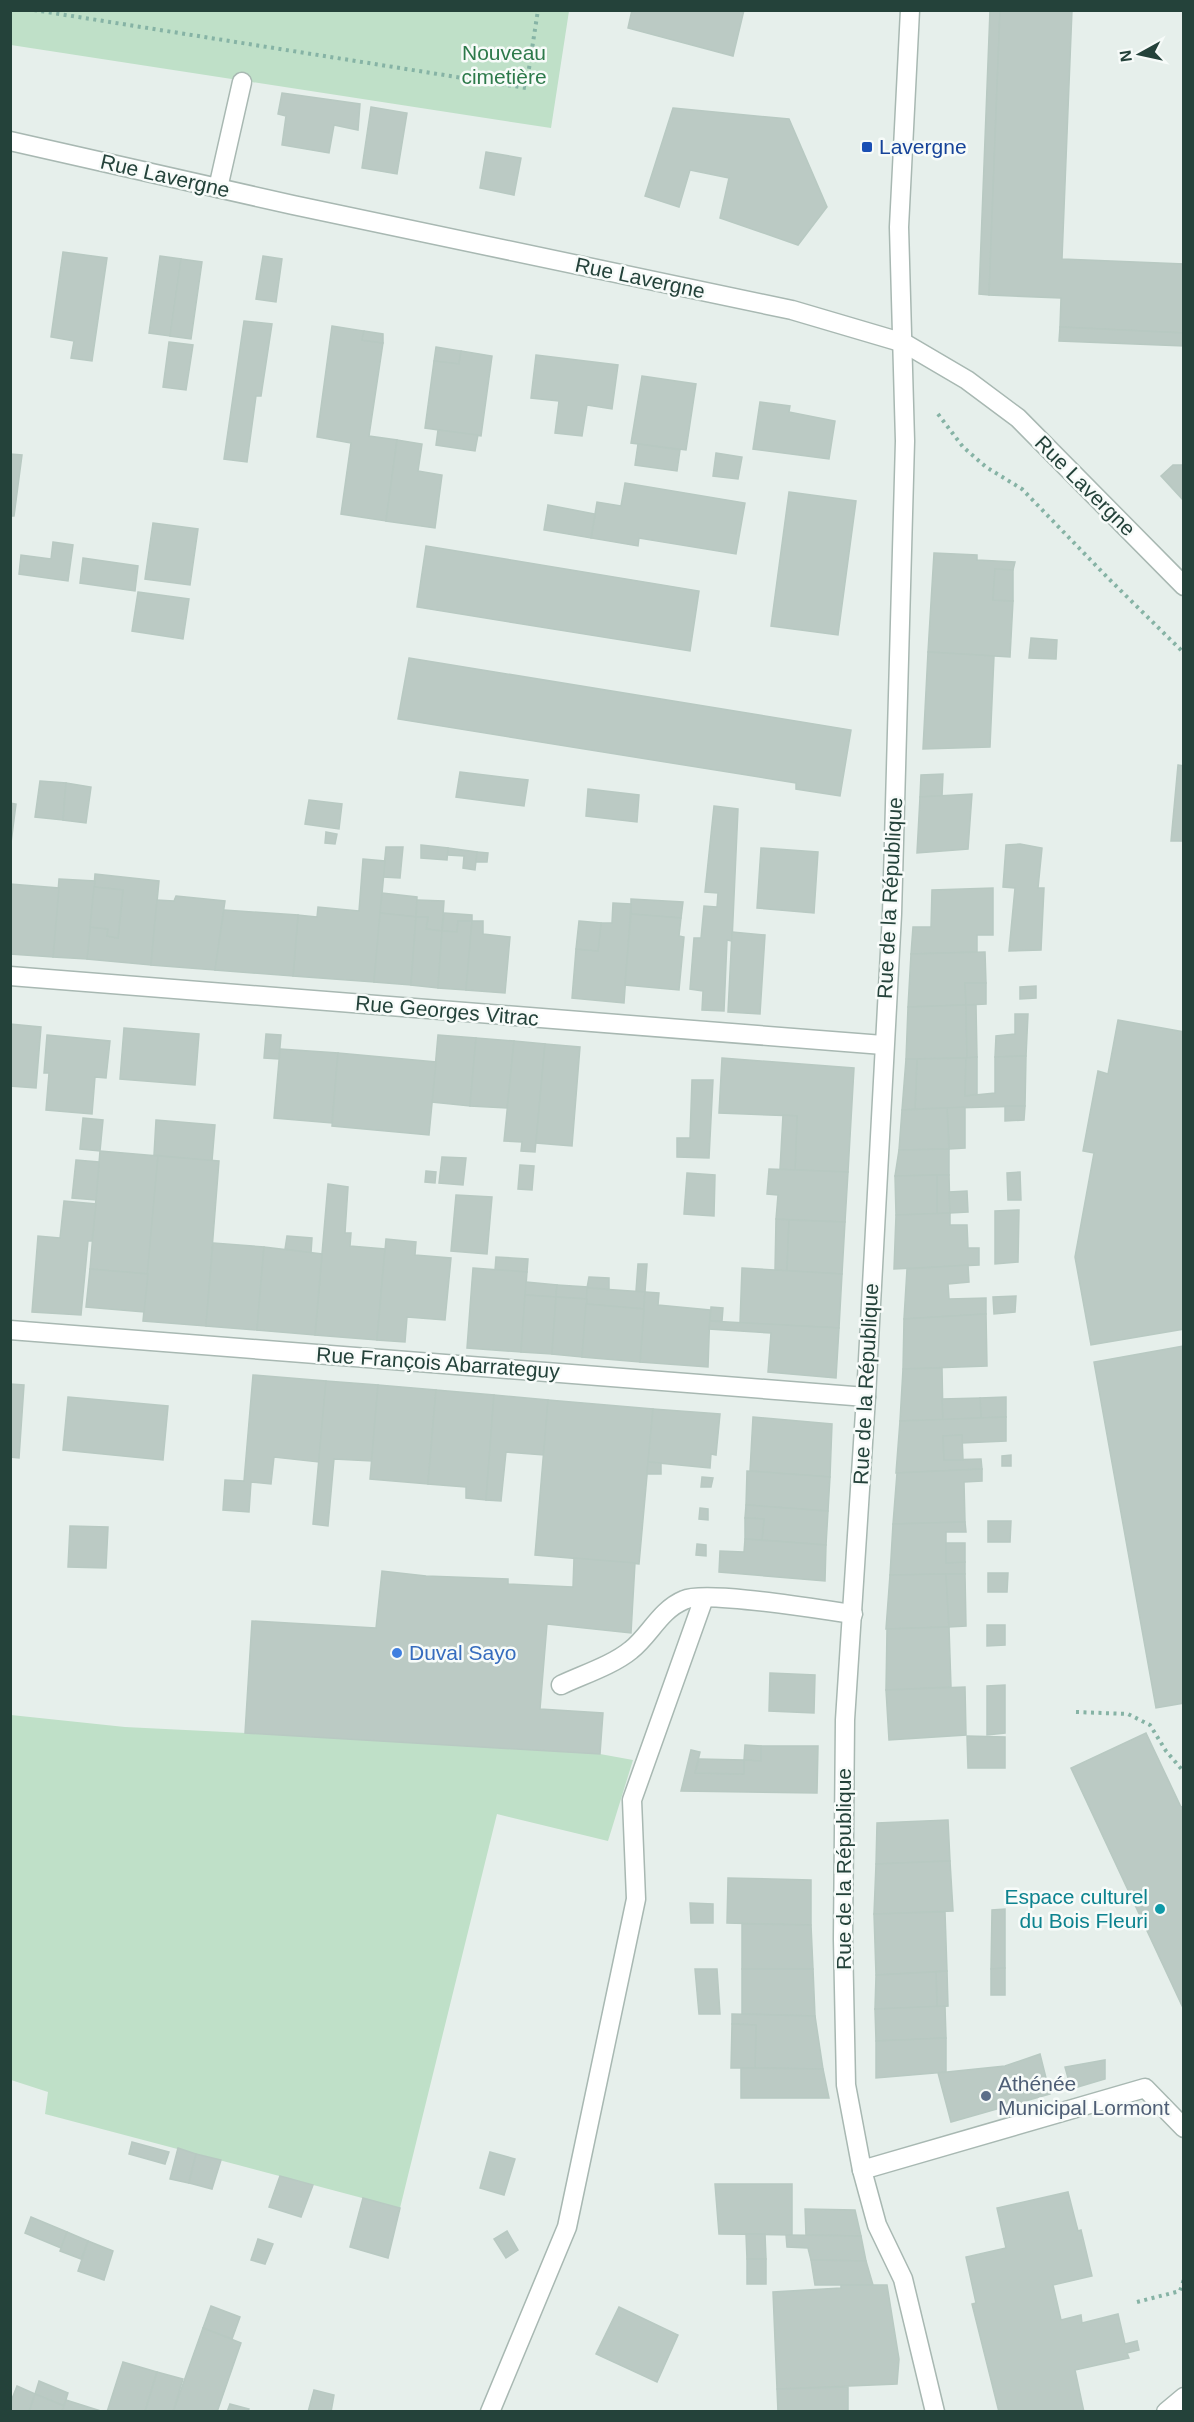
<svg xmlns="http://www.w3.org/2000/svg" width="1194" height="2422" font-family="Helvetica,sans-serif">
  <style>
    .green { fill: #bfe0c8 }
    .building { fill: #bbcac4; stroke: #b8c9c2; stroke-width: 1.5 }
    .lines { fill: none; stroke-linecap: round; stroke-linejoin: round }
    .minor-casing { stroke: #a8b8b2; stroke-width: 21 }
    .path { stroke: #86b3a5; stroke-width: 4; stroke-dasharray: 3 4.5; stroke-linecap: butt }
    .minor { stroke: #fff; stroke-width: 18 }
    .transit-dot { fill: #1a4fb4; stroke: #f7fbf9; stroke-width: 2 }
    .shop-dot { fill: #3f7fe0; stroke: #f7fbf9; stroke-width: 2 }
    .culture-dot { fill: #0f9aa8; stroke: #f7fbf9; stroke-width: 2 }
    .service-dot { fill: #5c6f8a; stroke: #f7fbf9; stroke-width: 2 }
    .labels { text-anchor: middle; stroke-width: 5; stroke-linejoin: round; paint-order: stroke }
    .park-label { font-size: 21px; fill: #2d7a4b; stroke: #f7fbf9 }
    .transit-label { font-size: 21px; fill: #164399; stroke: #f7fbf9; text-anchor: start }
    .street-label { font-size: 21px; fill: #24423a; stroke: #f7fbf9 }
    .shop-label { font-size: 21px; fill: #366cbe; stroke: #f7fbf9; text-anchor: start }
    .culture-label { font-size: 21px; fill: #0d838f; stroke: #f7fbf9; text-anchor: end }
    .service-label { font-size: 21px; fill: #4e5e75; stroke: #f7fbf9; text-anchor: start }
  </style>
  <rect width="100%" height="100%" fill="#e6efeb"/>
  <g class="green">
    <polygon points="10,11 569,11 551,128 11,45"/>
    <polygon points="11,1715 125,1727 427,1742 600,1754 633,1760 608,1841 497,1814 400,2208 45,2114 48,2092 11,2080"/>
  </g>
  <g class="building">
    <polygon points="632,10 744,10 733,56 628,28"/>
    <polygon points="990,10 1000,10 989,295 979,294"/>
    <polygon points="1000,10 1072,10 1062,259 1184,264 1184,333 1060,327 1061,298 989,295"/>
    <polygon points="282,93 360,104 358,130 334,125 329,153 282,145 286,116 278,114"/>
    <polygon points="371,107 407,113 397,174 362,168"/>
    <polygon points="673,108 789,119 827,207 798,245 720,218 729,178 690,170 679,207 645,196"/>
    <polygon points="486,152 521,158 514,195 480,188"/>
    <polygon points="63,252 107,258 92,361 71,358 74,341 51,337"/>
    <polygon points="160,256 181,259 170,336 149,333"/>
    <polygon points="263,256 282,259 276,302 256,299"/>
    <polygon points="181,259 202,262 191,339 170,336"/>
    <polygon points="244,321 272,324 261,396 256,396 247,462 224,459"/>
    <polygon points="332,326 364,331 362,340 383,343 369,436 397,440 386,521 341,514 351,443 317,437"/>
    <polygon points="1060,327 1184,333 1184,346 1059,341"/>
    <polygon points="364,331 383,334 383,343 362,340"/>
    <polygon points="169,342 193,345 186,390 163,387"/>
    <polygon points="436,347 461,351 459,364 434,361"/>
    <polygon points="461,351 492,356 481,436 425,428 434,361 459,364"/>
    <polygon points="536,355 618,365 612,409 587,405 582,436 555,433 559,401 531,398"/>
    <polygon points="642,376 696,384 686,450 631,443"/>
    <polygon points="760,402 790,406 789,412 835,421 829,459 753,449"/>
    <polygon points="438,430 478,435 475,451 436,445"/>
    <polygon points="397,440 422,444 418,471 442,475 435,528 386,521"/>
    <polygon points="638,444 680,450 677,471 635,465"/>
    <polygon points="716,453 742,457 738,479 713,476"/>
    <polygon points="10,454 22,455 14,516 10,516"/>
    <polygon points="1173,465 1184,465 1184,501 1161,476"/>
    <polygon points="625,483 745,503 736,554 639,538 638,546 591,538 597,502 621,506"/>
    <polygon points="789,492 856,501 838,635 771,626"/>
    <polygon points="548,505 595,514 591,538 544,530"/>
    <polygon points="153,523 198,529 190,585 145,579"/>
    <polygon points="53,542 73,545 68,581 19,574 21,555 51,559"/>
    <polygon points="426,546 699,591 690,651 417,607"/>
    <polygon points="934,553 977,555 977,560 1015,562 1013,570 995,569 993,600 1013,601 1010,657 928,652"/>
    <polygon points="83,558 138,566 135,591 80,583"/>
    <polygon points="995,569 1013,570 1013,601 993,600"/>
    <polygon points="138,592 189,599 183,639 132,631"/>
    <polygon points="1031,638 1057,640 1056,659 1029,658"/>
    <polygon points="928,652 994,656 990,747 923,749"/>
    <polygon points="409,658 851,730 840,796 796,789 796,783 398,719"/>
    <polygon points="1178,765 1184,766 1184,841 1171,841"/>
    <polygon points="460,772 528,780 524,806 456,797"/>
    <polygon points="943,774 942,796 920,797 921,775"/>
    <polygon points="40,781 66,783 63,820 35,817"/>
    <polygon points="66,783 91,787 86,823 63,820"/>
    <polygon points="588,789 639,795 637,822 586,816"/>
    <polygon points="972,794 968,849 917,853 920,797"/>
    <polygon points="309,800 342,804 339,829 305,824"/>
    <polygon points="10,803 16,804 11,843 10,843"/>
    <polygon points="714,806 738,809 732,941 727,940 724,1011 702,1010 703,991 690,989 694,938 701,938 704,906 717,907 718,893 705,892"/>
    <polygon points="326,832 337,834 335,844 325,843"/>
    <polygon points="1020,844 1042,848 1038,888 1044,888 1041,950 1009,951 1015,888 1003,887 1006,845"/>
    <polygon points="421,845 448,848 447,860 421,858"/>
    <polygon points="386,847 403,847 400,878 383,877"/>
    <polygon points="448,848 477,852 475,870 463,868 464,856 448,855"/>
    <polygon points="761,848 818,852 814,913 757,908"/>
    <polygon points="477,852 488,853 487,862 476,862"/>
    <polygon points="363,859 385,861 374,982 293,976 298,915 317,917 318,907 359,911"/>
    <polygon points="95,874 159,881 151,965 87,959 90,927 108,929 107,936 118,938 123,890 94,887"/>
    <polygon points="59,879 95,881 87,959 53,957"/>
    <polygon points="10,884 59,888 53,957 10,954"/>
    <polygon points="94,887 123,890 118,938 107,936 108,929 90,927"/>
    <polygon points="993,888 993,935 977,935 977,952 911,954 913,927 931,927 932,890"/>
    <polygon points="382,893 417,897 416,917 380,913"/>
    <polygon points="176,896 225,901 215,970 151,965 157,900 174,901"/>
    <polygon points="631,899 683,902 681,918 631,914"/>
    <polygon points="417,900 444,901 442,931 426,929 428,917 416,917"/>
    <polygon points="613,903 631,904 624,1003 572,998 576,949 598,951 601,923 612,923"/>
    <polygon points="224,910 298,915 293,976 215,970"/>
    <polygon points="380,913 416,917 411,985 374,982"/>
    <polygon points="444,913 472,915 472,921 458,921 457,932 442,931"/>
    <polygon points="631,914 681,918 679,936 684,937 679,990 625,985"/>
    <polygon points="416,917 428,917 426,929 442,931 438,988 411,985"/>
    <polygon points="458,921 472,921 466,990 438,988 442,931 457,932"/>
    <polygon points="472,921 483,921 483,934 510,937 505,993 466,990"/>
    <polygon points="579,921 601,923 598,951 576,949"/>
    <polygon points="732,932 765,935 760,1014 728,1012"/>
    <polygon points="985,952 986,983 965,983 966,1005 908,1007 911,954"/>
    <polygon points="965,983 986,983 986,1004 966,1005"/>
    <polygon points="1036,986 1036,998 1020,999 1020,987"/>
    <polygon points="966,1005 967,1058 906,1059 908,1007"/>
    <polygon points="966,1005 976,1005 977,1057 967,1058"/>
    <polygon points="1015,1014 1028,1014 1026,1056 995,1057 996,1036 1015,1034"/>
    <polygon points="1118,1020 1184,1032 1184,1329 1091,1345 1075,1257 1094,1153 1083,1151 1098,1071 1108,1074"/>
    <polygon points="10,1024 41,1027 36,1088 10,1086"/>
    <polygon points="124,1028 199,1034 195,1085 120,1079"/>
    <polygon points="266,1034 281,1035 279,1059 264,1058"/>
    <polygon points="47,1035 110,1041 106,1078 95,1077 92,1114 46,1110 49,1073 44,1073"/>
    <polygon points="438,1035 476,1038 470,1106 432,1102"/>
    <polygon points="476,1038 514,1041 507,1108 470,1106"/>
    <polygon points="514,1041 545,1044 535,1152 521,1151 522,1142 504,1141"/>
    <polygon points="545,1044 580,1047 572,1146 536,1143"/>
    <polygon points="280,1049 338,1053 332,1123 274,1118"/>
    <polygon points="338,1053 436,1062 429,1135 332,1126"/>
    <polygon points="1026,1056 1025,1106 915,1109 917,1059 966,1058 965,1096 995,1093 995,1057"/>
    <polygon points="977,1057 977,1094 965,1096 966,1058"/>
    <polygon points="722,1058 854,1068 848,1172 795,1170 797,1116 719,1113"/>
    <polygon points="906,1059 917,1059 915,1109 902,1110"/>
    <polygon points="692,1080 713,1080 709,1158 677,1157 677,1138 690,1138"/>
    <polygon points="1005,1106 1025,1106 1024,1120 1005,1121"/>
    <polygon points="965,1107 965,1148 949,1149 947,1108"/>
    <polygon points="947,1108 949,1149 899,1150 902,1110"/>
    <polygon points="783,1115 797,1116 795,1170 780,1169"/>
    <polygon points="83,1118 103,1120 100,1151 80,1149"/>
    <polygon points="156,1120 215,1125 212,1161 154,1155"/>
    <polygon points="949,1149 949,1175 895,1176 899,1150"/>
    <polygon points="100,1151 158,1156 148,1274 90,1269"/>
    <polygon points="158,1156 219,1161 206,1326 143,1321"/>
    <polygon points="442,1157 466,1158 463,1185 439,1183"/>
    <polygon points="76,1160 99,1162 96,1200 72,1198"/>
    <polygon points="520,1165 534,1166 532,1190 518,1189"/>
    <polygon points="769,1169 848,1172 845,1222 776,1219 778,1195 767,1194"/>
    <polygon points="426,1171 436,1172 435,1183 425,1182"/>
    <polygon points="1020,1172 1021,1200 1008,1200 1007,1173"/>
    <polygon points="687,1173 715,1175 714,1216 684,1214"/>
    <polygon points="937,1175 949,1175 950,1213 937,1214"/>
    <polygon points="937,1175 937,1214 896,1215 895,1176"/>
    <polygon points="328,1184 348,1187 345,1233 351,1233 350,1246 385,1249 377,1340 315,1335"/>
    <polygon points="967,1191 968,1212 950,1213 949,1192"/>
    <polygon points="456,1195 492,1197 487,1254 451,1251"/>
    <polygon points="64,1201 96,1204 92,1241 88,1241 81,1315 32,1312 38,1236 60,1238"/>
    <polygon points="1019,1210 1018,1262 995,1264 995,1211"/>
    <polygon points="950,1213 950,1225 967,1225 968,1248 979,1248 979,1265 894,1269 896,1215"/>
    <polygon points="776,1219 789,1220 787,1271 775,1270"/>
    <polygon points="789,1220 845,1222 842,1274 787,1271"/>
    <polygon points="287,1236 312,1238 311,1253 285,1249"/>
    <polygon points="386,1239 416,1242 415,1255 451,1258 445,1320 407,1317 405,1342 377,1340"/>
    <polygon points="213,1243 264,1247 257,1330 206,1326"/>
    <polygon points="264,1247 322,1254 315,1335 257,1330"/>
    <polygon points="496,1257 528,1259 527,1272 495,1270"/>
    <polygon points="638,1264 647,1264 645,1292 636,1291"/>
    <polygon points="968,1265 969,1282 948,1284 949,1299 986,1298 986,1314 904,1319 907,1269"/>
    <polygon points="473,1268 527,1272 521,1352 467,1348"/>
    <polygon points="742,1268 842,1274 839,1328 740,1323"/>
    <polygon points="90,1269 148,1274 144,1312 86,1307"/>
    <polygon points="589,1277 609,1278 609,1289 587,1288"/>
    <polygon points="526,1282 557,1285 556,1297 525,1295"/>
    <polygon points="557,1285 588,1287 587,1299 556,1297"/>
    <polygon points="587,1288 645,1292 644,1309 586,1304"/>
    <polygon points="645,1292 659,1293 658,1305 710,1310 708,1367 640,1362"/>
    <polygon points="525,1295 556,1297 552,1354 521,1352"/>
    <polygon points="1016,1296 1015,1312 994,1314 993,1297"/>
    <polygon points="556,1297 587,1299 582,1357 552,1354"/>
    <polygon points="586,1304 644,1309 640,1362 582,1357"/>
    <polygon points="711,1307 723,1308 722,1321 710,1321"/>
    <polygon points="986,1314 987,1366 903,1369 904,1319"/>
    <polygon points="710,1321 839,1328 836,1378 768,1372 771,1333 709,1329"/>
    <polygon points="1184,1346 1184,1703 1156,1708 1094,1362"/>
    <polygon points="942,1368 943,1420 900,1421 903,1369"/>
    <polygon points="253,1375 326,1381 319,1462 274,1457 271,1484 251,1482 249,1512 223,1510 225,1480 244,1481"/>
    <polygon points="326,1381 378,1385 372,1461 334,1459 328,1526 313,1524"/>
    <polygon points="10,1384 24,1385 19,1458 10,1457"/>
    <polygon points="378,1385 436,1390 428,1484 370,1479"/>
    <polygon points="436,1390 494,1395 486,1500 466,1498 466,1487 428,1484"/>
    <polygon points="494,1395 548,1400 544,1455 506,1452 501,1501 486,1500"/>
    <polygon points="68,1397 168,1406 163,1460 63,1450"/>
    <polygon points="1006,1397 1006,1417 981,1418 980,1398"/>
    <polygon points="980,1398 981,1418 943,1420 942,1399"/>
    <polygon points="548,1400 653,1409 639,1564 535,1555"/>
    <polygon points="653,1409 720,1414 716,1455 711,1454 710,1468 648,1462"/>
    <polygon points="753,1417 832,1424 830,1477 750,1471"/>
    <polygon points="1006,1417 1006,1441 962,1443 962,1435 943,1436 944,1460 981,1459 982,1469 896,1473 900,1421"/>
    <polygon points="962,1435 963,1460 944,1460 943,1436"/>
    <polygon points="1011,1455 1011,1466 1002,1466 1002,1456"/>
    <polygon points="648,1462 661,1463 661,1474 647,1474"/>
    <polygon points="982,1469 982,1481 964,1482 965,1522 893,1524 897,1473"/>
    <polygon points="747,1471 830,1477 828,1511 746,1505"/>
    <polygon points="702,1477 713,1478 711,1487 701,1487"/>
    <polygon points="746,1505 828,1511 826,1545 762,1540 764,1519 745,1518"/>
    <polygon points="700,1508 708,1509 708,1520 699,1519"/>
    <polygon points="745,1518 764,1519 762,1540 745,1539"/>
    <polygon points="988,1521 1011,1521 1010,1542 988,1542"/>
    <polygon points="965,1522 966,1532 946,1532 946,1563 965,1562 965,1574 890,1575 893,1524"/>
    <polygon points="70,1526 108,1527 106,1568 68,1567"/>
    <polygon points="745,1539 826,1545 825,1581 719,1572 720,1551 744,1552"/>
    <polygon points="946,1543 965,1543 965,1562 946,1563"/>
    <polygon points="697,1544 706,1545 706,1556 696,1555"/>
    <polygon points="574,1558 635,1563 631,1633 547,1624 540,1709 603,1713 600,1754 245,1733 252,1621 376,1628 382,1571 426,1576 508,1579 508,1584 573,1587"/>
    <polygon points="988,1573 1008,1573 1007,1592 988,1592"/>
    <polygon points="946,1574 949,1627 886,1629 890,1575"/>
    <polygon points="946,1574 965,1574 966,1626 949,1627"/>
    <polygon points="987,1625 1005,1625 1005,1645 987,1646"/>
    <polygon points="949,1627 951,1687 886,1690 887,1629"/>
    <polygon points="770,1673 815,1675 814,1713 769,1711"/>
    <polygon points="1005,1685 1005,1733 987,1735 987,1686"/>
    <polygon points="965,1687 966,1735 889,1740 886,1690"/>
    <polygon points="1146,1733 1181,1807 1184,1806 1184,2010 1071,1768"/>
    <polygon points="967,1736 1005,1737 1005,1768 968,1768"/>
    <polygon points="745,1745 761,1746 761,1761 744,1760"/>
    <polygon points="761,1746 818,1746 817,1793 681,1791 691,1750 700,1752 695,1773 744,1774 744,1760 761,1761"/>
    <polygon points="699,1759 744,1760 744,1774 695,1773"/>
    <polygon points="948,1820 950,1861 876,1864 877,1823"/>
    <polygon points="950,1861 953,1911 874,1914 876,1864"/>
    <polygon points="728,1878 811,1880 811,1925 727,1923"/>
    <polygon points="690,1903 713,1904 713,1923 691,1923"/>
    <polygon points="1005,1909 1005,1968 991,1969 992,1910"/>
    <polygon points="945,1912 947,1971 876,1975 874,1914"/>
    <polygon points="742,1924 811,1925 813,1969 742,1969"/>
    <polygon points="1005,1968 1005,1995 991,1995 991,1969"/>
    <polygon points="695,1969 717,1969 720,2014 699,2014"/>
    <polygon points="742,1969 813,1969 815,2016 742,2014"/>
    <polygon points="947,1971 948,2006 937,2007 936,1972"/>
    <polygon points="936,1972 937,2007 875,2009 876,1975"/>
    <polygon points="945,2006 946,2038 876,2041 875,2009"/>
    <polygon points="732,2014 815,2016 823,2069 755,2068 756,2025 732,2024"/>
    <polygon points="732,2024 756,2025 755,2068 731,2068"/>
    <polygon points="946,2038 946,2072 876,2078 876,2041"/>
    <polygon points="1040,2054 1050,2094 951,2122 938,2073 1005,2066"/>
    <polygon points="1105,2060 1105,2079 1071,2089 1065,2067"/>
    <polygon points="741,2068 823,2069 829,2098 741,2098"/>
    <polygon points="132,2142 169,2152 165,2164 129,2154"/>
    <polygon points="178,2148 196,2154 189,2183 170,2179"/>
    <polygon points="490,2152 515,2159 504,2195 480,2188"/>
    <polygon points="196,2154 221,2160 212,2189 189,2183"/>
    <polygon points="280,2176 313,2185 301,2217 269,2207"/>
    <polygon points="715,2184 792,2184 792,2235 719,2234"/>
    <polygon points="1068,2192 1078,2231 1081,2230 1092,2276 1053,2285 1061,2320 1081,2315 1082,2323 1118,2314 1125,2344 1137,2341 1139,2350 1127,2353 1129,2358 1075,2370 1084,2412 999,2412 972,2304 976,2303 966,2257 1006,2248 997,2208"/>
    <polygon points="363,2198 400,2208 388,2258 350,2247"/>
    <polygon points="805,2209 855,2210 861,2236 806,2235"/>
    <polygon points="31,2217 67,2232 61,2248 25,2233"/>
    <polygon points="507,2231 518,2250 506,2258 494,2239"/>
    <polygon points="67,2232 88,2241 81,2259 60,2251"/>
    <polygon points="746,2234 765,2234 766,2259 747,2259"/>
    <polygon points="786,2235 861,2236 866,2261 811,2260 808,2248 787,2247"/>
    <polygon points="258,2239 273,2244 265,2264 251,2260"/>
    <polygon points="88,2241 113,2251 104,2280 78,2271"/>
    <rect x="747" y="2259" width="19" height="25"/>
    <polygon points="811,2260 866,2261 873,2285 815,2285"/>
    <polygon points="841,2285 887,2285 899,2359 897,2384 777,2389 773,2292 841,2288"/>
    <polygon points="211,2306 240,2317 232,2339 203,2328"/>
    <polygon points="619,2307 678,2335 657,2382 596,2354"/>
    <polygon points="203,2328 241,2343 217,2412 173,2412"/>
    <polygon points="123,2362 157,2372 145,2412 107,2412"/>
    <polygon points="157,2372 183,2379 173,2412 145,2412"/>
    <polygon points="39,2381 68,2393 64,2406 35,2394"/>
    <polygon points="17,2386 35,2394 29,2412 10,2412 10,2404"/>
    <polygon points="848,2387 848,2412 778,2412 777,2389"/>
    <polygon points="314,2390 334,2395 331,2412 308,2412"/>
    <polygon points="35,2394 64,2406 62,2412 29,2412"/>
    <polygon points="66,2400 104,2412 62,2412"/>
    <polygon points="230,2404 249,2409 248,2412 227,2412"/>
  </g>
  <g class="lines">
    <defs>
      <g id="minor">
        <polyline points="910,10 899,227 905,441 892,914 866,1397 845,1720 843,1939 846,2085 862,2170 877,2225 903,2279 935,2412"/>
        <polyline points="10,141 293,205 792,310 904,343 967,380 1018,418 1184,586"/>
        <polyline points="218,188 242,82"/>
        <polyline points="10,976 883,1045"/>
        <polyline points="10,1330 866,1397"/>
        <path d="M561,1685C582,1675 613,1665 631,1650C650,1635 660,1610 684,1600C706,1590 822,1610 853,1614"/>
        <polyline points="862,2170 1145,2088 1184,2128"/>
        <polyline points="490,2412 567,2227 636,1899 632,1800 704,1598"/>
        <polyline points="1166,2412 1184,2397"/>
      </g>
    </defs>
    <use href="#minor" class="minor-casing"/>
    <g class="path">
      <polyline points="34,10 526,88 538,10"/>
      <polyline points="938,414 963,447 986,467 1022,489 1108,578 1184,653"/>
      <polyline points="1076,1712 1128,1714 1150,1725 1166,1751 1184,1772"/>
      <polyline points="1137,2302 1180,2291 1184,2279"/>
    </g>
    <use href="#minor" class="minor"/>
  </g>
  <rect class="transit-dot" x="861" y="141" width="12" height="12" rx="3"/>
  <circle class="shop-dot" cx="397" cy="1653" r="6"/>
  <circle class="culture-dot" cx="1160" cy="1909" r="6"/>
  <circle class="service-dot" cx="986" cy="2096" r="6"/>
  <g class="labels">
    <g class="park-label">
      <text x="504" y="60">Nouveau<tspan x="504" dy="24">cimetière</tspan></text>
    </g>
    <g class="transit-label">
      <text x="879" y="154">Lavergne</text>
    </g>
    <g class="street-label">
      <text transform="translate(165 176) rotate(13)" y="7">Rue Lavergne</text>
      <text transform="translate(640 278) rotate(12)" y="7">Rue Lavergne</text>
      <text transform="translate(1085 486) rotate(45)" y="7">Rue Lavergne</text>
      <text transform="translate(890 898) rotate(-87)" y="7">Rue de la République</text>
      <text transform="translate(447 1011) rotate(5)" y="7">Rue Georges Vitrac</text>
      <text transform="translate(438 1363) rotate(4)" y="7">Rue François Abarrateguy</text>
      <text transform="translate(866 1384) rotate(-87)" y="7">Rue de la République</text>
      <text transform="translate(844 1869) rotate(-90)" y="7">Rue de la République</text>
    </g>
    <g class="shop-label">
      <text x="409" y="1660">Duval Sayo</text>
    </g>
    <g class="culture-label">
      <text x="1148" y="1904">Espace culturel<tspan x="1148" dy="24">du Bois Fleuri</tspan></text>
    </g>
    <g class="service-label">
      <text x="998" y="2091">Athénée<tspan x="998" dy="24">Municipal Lormont</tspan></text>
    </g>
  </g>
  <rect width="1194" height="2422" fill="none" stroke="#24423a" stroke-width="24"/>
  <g transform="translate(1140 54) rotate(262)" stroke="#f7fbf9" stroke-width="4.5" paint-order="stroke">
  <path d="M0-4.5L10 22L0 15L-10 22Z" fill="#24423a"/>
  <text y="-9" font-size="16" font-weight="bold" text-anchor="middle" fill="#24423a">N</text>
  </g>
</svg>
